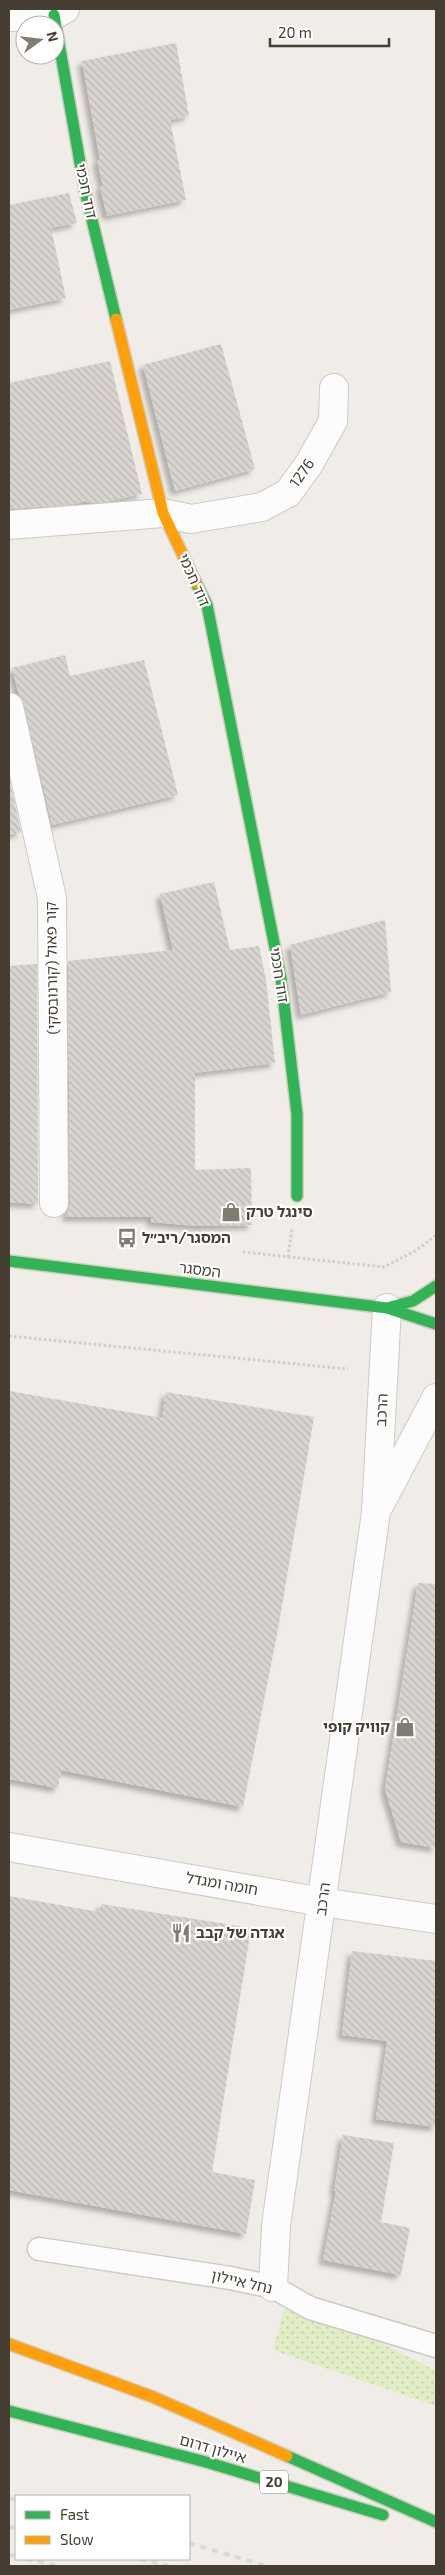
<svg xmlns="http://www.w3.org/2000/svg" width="445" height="2575" font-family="'Exo 2','Noto Sans Hebrew',sans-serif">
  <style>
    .green { fill: url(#green-dots) }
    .building { fill: url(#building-back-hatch); filter: url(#shadow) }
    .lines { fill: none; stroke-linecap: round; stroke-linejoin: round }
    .lane-casing { stroke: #cdc9c4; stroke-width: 25 }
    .street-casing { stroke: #cdc9c4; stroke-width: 30 }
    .fast-casing { stroke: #d2ccbf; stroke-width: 14 }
    .slow-casing { stroke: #d2ccbf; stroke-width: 14 }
    .path { stroke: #d1cdc9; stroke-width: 3; stroke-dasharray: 2.5 2.5; stroke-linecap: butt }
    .lane { stroke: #fdfcfc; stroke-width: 22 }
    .street { stroke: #fdfcfc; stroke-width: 28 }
    .fast { stroke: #30b455; stroke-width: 11 }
    .slow { stroke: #ff9f0a; stroke-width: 11 }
    .rail { stroke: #d9d9d8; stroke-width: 4; stroke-dasharray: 6 6; stroke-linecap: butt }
    .labels { text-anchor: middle; stroke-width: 4.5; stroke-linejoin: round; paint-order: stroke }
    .shield { fill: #fff; stroke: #7e7870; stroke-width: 1 }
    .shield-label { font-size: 14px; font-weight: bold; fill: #473e33 }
    .street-label { font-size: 15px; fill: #473e33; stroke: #fff }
    .poi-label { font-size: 15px; font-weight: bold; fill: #473e33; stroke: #fff; text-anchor: start }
  </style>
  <defs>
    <pattern id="green-dots" width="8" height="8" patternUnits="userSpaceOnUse" patternTransform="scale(1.25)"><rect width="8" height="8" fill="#e0edc5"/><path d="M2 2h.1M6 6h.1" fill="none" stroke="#c2ccaa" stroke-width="1.8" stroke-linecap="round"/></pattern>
    <pattern id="building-back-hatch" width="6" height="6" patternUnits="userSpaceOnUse" patternTransform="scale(1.25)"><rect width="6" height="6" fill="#d8d4cf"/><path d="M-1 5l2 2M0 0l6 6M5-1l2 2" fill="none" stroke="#bbb7b2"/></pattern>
    <filter id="shadow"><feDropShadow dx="-4.5" dy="4.5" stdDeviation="2.5" flood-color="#0004"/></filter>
  </defs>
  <rect width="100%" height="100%" fill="#f0ede8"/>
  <polygon class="green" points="288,2296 436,2371 436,2406 273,2350"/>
  <g class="building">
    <polygon points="176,43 189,116 170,120 186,200 107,216 100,187 103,186 97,160 100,160 82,61"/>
    <polygon points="69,193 77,223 51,228 66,298 9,310 9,205"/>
    <polygon points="221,344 255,469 175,491 143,365"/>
    <polygon points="110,361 142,494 106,502 88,503 87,501 70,505 9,509 9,383"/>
    <polygon points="65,655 70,676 144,660 178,795 52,825 24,704 19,695 12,668"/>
    <polygon points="9,777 21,832 9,835"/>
    <polygon points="214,882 230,950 259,946 266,980 275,1063 195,1073 195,1170 251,1168 252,1225 197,1226 151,1222 151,1217 66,1217 70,1203 68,961 173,950 160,894"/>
    <polygon points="385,920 391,992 301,1015 290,945"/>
    <polygon points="37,964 38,1203 39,1204 9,1202 9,966"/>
    <polygon points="9,1391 162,1418 166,1392 314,1417 278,1629 243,1807 61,1770 58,1788 9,1779"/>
    <polygon points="418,1583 436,1584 436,1848 401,1842 385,1789"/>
    <polygon points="9,1896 99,1912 101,1904 251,1928 212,2172 255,2180 246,2234 9,2190"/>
    <polygon points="352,1951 436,1961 436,2127 376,2119 387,2041 342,2035"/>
    <polygon points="343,2135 394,2143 381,2222 410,2228 401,2275 323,2260 336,2191 334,2191"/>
  </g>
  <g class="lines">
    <defs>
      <polyline id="lane" points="39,2249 230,2278 273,2287 310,2308 436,2346"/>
      <g id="street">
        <polyline points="9,17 54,15 65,9"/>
        <polyline points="9,525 163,513 191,519 262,507 288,493 309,464 333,421 334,388"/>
        <polyline points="9,707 52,898 54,1203"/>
        <polyline points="380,1504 436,1398"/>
        <polyline points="9,1847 322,1902 436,1919"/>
        <polyline points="273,2287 276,2226 376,1512 387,1308"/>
      </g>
      <g id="fast">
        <polyline points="54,15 85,191 116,319"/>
        <polyline points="196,583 207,605 281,978 297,1114 297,1196"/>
        <polyline points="9,1261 387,1308 436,1324"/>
        <polyline points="387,1308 413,1301 436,1286"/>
        <polyline points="9,2411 206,2462 383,2515"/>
        <polyline points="287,2456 436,2522"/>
      </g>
      <g id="slow">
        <polyline points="116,319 163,513 196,583"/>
        <polyline points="9,2344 153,2397 287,2456"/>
      </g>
    </defs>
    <use href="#lane" class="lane-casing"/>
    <use href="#street" class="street-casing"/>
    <use href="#fast" class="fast-casing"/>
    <use href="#slow" class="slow-casing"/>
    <g class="path">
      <polyline points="243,1252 384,1267 417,1250 436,1235"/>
      <polyline points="288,1257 292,1229"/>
      <polyline points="9,1336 348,1369"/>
    </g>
    <use href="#lane" class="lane"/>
    <use href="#street" class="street"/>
    <use href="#fast" class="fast"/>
    <use href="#slow" class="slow"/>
    <g class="rail">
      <polyline points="9,2498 16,2500"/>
      <polyline points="9,2527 16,2528"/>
      <polyline points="189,2543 266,2566"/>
      <polyline points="9,2555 16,2556"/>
      <polyline points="26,2559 59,2566"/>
      <polyline points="140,2559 168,2566"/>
    </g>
  </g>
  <defs>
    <symbol id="shop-bare" viewBox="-9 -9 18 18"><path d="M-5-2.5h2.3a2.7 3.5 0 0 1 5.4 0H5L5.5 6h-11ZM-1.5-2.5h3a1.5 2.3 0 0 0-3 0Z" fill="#827b72" stroke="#fff" stroke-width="2.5" paint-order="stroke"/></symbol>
    <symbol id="bus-bare" viewBox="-9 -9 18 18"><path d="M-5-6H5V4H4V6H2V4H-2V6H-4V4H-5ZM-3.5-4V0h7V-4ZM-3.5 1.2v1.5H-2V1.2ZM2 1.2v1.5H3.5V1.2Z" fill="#827b72" stroke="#fff" stroke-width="2.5" paint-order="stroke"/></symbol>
    <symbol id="restaurant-bare" viewBox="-9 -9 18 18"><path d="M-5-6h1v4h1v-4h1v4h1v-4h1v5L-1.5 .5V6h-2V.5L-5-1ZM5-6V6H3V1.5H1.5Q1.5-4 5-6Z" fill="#827b72" stroke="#fff" stroke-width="2.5" paint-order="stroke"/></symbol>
  </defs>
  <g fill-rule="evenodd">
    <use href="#shop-bare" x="217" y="1198" width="28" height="28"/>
    <use href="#bus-bare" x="113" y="1224" width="28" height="28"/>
    <use href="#shop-bare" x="391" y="1713" width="28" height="28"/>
    <use href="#restaurant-bare" x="167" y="1919" width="28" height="28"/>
  </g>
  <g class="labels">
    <rect class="shield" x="260" y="2470.5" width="28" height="23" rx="4"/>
    <g class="shield-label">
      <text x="274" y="2487">20</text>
    </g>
    <g class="street-label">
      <text transform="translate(86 191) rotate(78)" y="5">דוד חכמי</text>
      <text transform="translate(302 473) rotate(-55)" y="5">1276</text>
      <text transform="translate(194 580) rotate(66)" y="5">דוד חכמי</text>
      <text transform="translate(52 968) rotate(-91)" y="5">קור פאול (קורנובסקי)</text>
      <text transform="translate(279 975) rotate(81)" y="5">דוד חכמי</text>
      <text transform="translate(200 1270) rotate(7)" y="5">המסגר</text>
      <text transform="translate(382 1410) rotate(-87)" y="5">הרכב</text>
      <text transform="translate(222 1884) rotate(10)" y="5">חומה ומגדל</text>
      <text transform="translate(323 1899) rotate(-82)" y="5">הרכב</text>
      <text transform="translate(242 2282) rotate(13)" y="5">נחל איילון</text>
      <text transform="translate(213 2449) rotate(16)" y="5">איילון דרום</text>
    </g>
    <g class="poi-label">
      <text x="246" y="1217">סינגל טרק</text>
      <text x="142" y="1243">המסגר/ריב״ל</text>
      <text x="390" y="1732" text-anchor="end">קוויק קופי</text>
      <text x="196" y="1938">אגדה של קבב</text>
    </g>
  </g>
  <rect width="445" height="2575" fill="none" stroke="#473e33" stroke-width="20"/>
  <rect x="15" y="2495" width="175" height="65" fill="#ffffff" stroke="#b5b2ad"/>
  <rect x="25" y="2511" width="25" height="8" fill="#30b455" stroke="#b5b2ad"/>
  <text x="60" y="2520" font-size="15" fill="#473e33">Fast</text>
  <rect x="25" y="2536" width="25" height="8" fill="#ff9f0a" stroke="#b5b2ad"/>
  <text x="60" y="2545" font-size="15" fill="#473e33">Slow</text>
  <g transform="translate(40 40) rotate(75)"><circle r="24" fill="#ffffff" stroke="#b5b2ad"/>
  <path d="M0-4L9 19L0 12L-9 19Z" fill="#827b72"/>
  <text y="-8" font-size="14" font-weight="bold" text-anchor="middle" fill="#473e33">N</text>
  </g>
  <path d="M270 38v8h119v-8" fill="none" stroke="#473e33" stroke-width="2.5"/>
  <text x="278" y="38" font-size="15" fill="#473e33" stroke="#ffffff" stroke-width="4" paint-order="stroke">20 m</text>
</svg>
